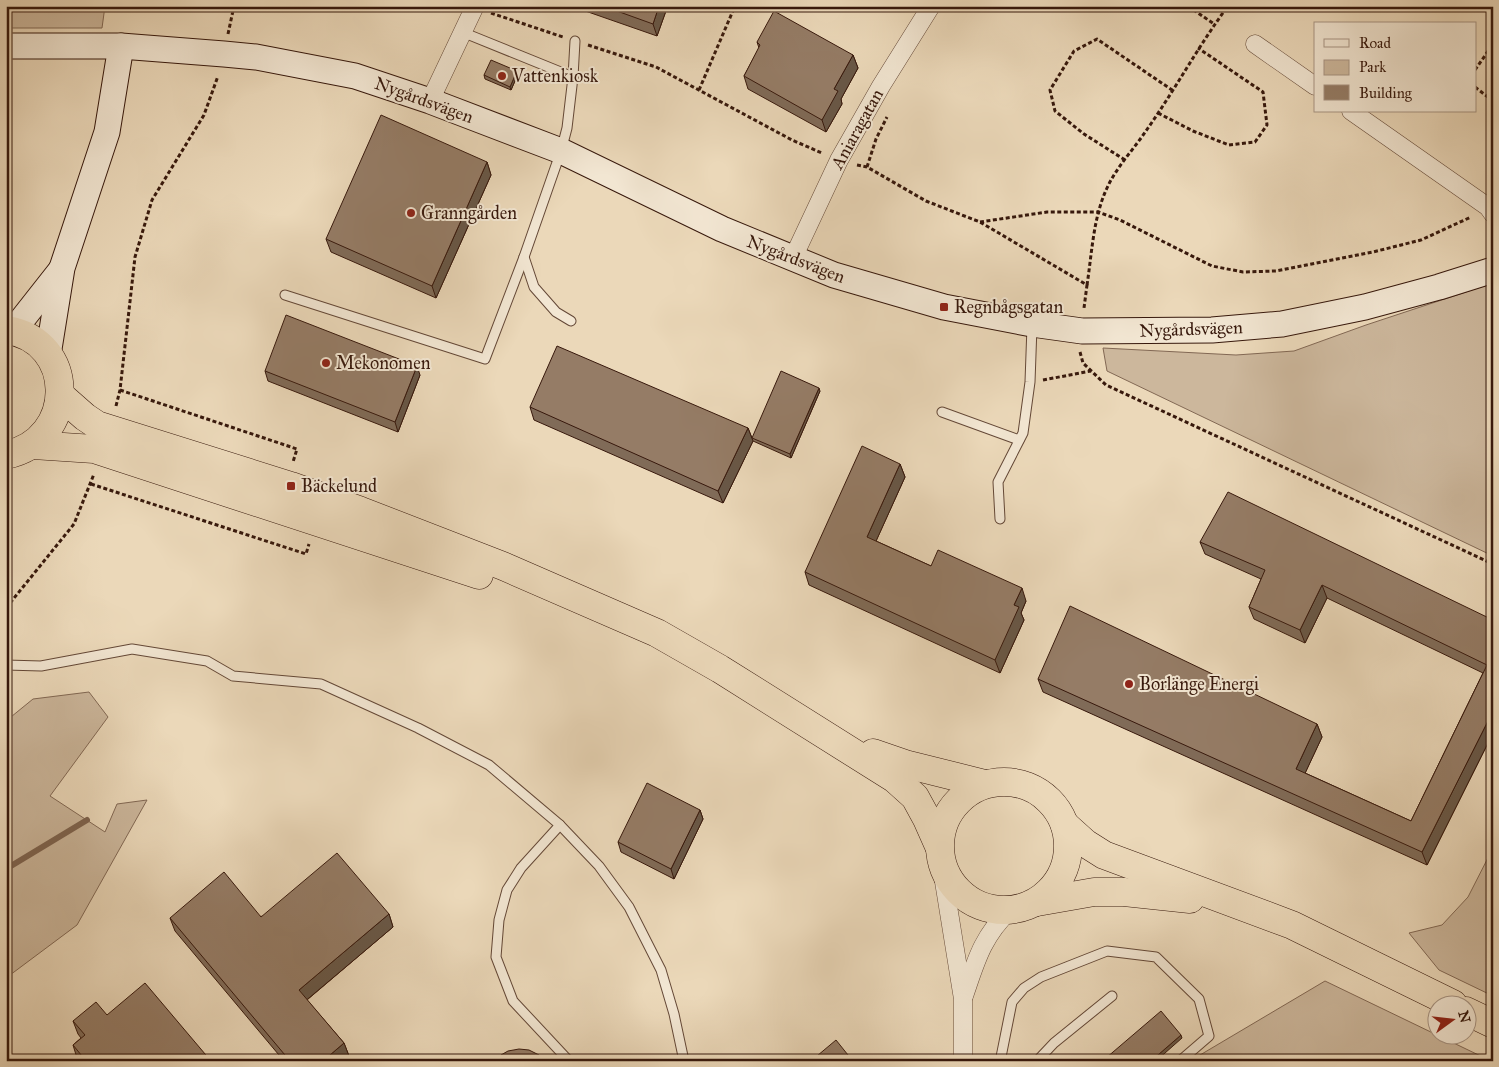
<svg xmlns="http://www.w3.org/2000/svg" width="1499" height="1067" font-family="'IM FELL Great Primer',serif">
	<rect width="100%" height="100%" fill="#ebd8b9"/>
	<filter id="stains"><feTurbulence type="fractalNoise" baseFrequency=".004" numOctaves="4"/><feColorMatrix values="0 0 0 0 .2 0 0 0 0 .09 0 0 0 0 .02 0 0 0 .5 -.17"/></filter>
	<radialGradient id="worn" r=".72"><stop offset=".6" stop-color="#630" stop-opacity="0"/><stop offset="1" stop-color="#630" stop-opacity=".3"/></radialGradient>
	<g fill="#ccb79c" stroke="#826854">
		<polygon points="6,6 105,6 102,28 6,28"/>
		<polygon points="1493,283 1493,556 1107,371 1103,348 1236,355 1294,351 1366,325"/>
		<polygon points="89,692 108,717 50,796 105,832 117,804 147,800 77,925 6,978 6,721 33,699"/>
		<polygon points="1493,848 1493,996 1439,970 1409,933 1442,925 1468,897"/>
		<polygon points="1325,981 1491,1061 1200,1061 1195,1058"/>
	</g>
	<g fill="none" stroke-linecap="round" stroke-linejoin="round">
		<polyline stroke="#7e6450" stroke-width="6" points="6,869 87,820"/>
		<g stroke="#644837" stroke-width="11">
			<g id="lane">
				<polyline points="462,32 573,77"/>
				<polyline points="524,257 534,287 556,312 571,321"/>
				<polyline points="285,295 485,359 524,257 561,151 567,128 573,77 575,41"/>
				<polyline points="942,412 1019,440"/>
				<polyline points="1000,519 998,482 1023,433 1030,382 1032,326"/>
				<polyline points="6,665 41,666 132,649 207,661 233,676 321,684 418,728 489,765 560,825 599,866 629,907 661,970 674,1014 684,1061"/>
				<polyline points="560,825 521,868 507,890 499,920 496,957 513,1001 569,1061"/>
				<polyline points="1003,1061 1001,1057 1012,1002 1024,988 1041,977 1107,951 1156,957 1199,999 1209,1036 1180,1061"/>
				<polyline points="1037,1061 1054,1043 1112,996"/>
			</g>
		</g>
		<g stroke="#644837" stroke-width="19">
			<g id="street">
				<polyline points="1255,44 1315,86"/>
				<polyline points="430,101 475,6"/>
				<polyline points="1351,111 1488,207 1493,214"/>
				<polyline points="793,258 839,160 881,86 931,6"/>
				<polyline points="941,863 963,999 963,1061"/>
				<path d="M964 996C976 961 982 937 1010 910"/>
			</g>
		</g>
		<g stroke="#37180c" stroke-width="27">
			<g id="secondary">
				<polyline points="6,46 121,46 224,54 256,57 355,76 430,101 561,151 722,229 834,275 944,307 1032,324 1082,331 1212,330 1282,324 1365,307 1439,287 1493,270"/>
				<polyline points="13,331 61,270"/>
				<polyline points="48,355 62,268 107,132 121,46"/>
			</g>
		</g>
		<g stroke="#37180c" stroke-width="29">
			<g id="highway">
				<path d="M6 330C77 340 78 440 6 455"/>
				<polyline points="60,395 85,417 97,425 291,486 361,511 503,566 657,633 720,669 895,779 915,797 927,819 939,846"/>
				<polyline points="33,445 94,449 479,575"/>
				<polyline points="873,753 905,764 985,784"/>
				<circle cx="1004" cy="846" r="64"/>
				<polyline points="1065,825 1085,843 1104,855 1292,925 1453,1004"/>
				<polyline points="1037,902 1094,892 1124,892 1190,899"/>
				<polyline points="1466,1011 1493,1024"/>
			</g>
		</g>
		<g stroke="#37180c" stroke-width="3" stroke-dasharray="4 2.5" stroke-linecap="butt">
			<polyline points="1188,6 1214,24"/>
			<polyline points="491,13 563,37"/>
			<polyline points="228,34 234,6"/>
			<polyline points="588,45 656,67 792,140 822,153"/>
			<polyline points="1475,70 1493,44"/>
			<polyline points="1475,87 1493,101"/>
			<polyline points="699,90 735,6"/>
			<polyline points="1158,113 1193,131 1229,145 1255,142 1267,125 1263,92 1198,48"/>
			<polyline points="1125,160 1084,134 1055,111 1050,90 1074,51 1097,39 1172,90"/>
			<polyline points="857,165 867,167 926,201 980,222 1087,285 1084,308"/>
			<polyline points="867,167 876,139 887,117"/>
			<polyline points="980,222 1047,212 1098,212 1120,220 1212,266 1243,272 1276,271 1373,252 1421,240 1471,217"/>
			<path d="M1087 285C1092 253 1093 218 1107 188 1117 166 1135 148 1148 128 1176 88 1199 45 1228 6"/>
			<polyline points="1080,352 1083,363 1106,385 1493,564"/>
			<polyline points="1043,380 1091,371"/>
			<polyline points="120,390 297,449 293,462"/>
			<polyline points="116,406 120,390 135,257 152,200 204,115 218,76"/>
			<polyline points="91,484 306,554 309,544"/>
			<polyline points="6,608 74,524 94,474"/>
		</g>
		<use href="#lane" stroke="#f2e6d2" stroke-width="9"/>
		<use href="#street" stroke="#f2e6d2" stroke-width="18"/>
		<use href="#secondary" stroke="#f2e6d2" stroke-width="25"/>
		<use href="#highway" stroke="#ebd8b9" stroke-width="28"/>
	</g>
	<g fill="#806b58" stroke="#37180c">
		<polygon points="571,6 667,6 667,8 657,36"/>
		<polygon points="757,42 853,55 858,68 841,99 842,104 826,132 748,89 744,76 759,48"/>
		<polygon points="517,71 518,74 511,90 485,79 484,75"/>
		<polygon points="487,162 491,175 436,298 331,252 326,239"/>
		<polygon points="265,371 420,375 398,432 268,381"/>
		<polygon points="820,391 791,458 753,441 723,503 534,420 530,407 748,428 752,438"/>
		<polygon points="900,464 905,477 876,541 931,566 1026,601 1021,613 1024,620 1000,673 809,585 805,572"/>
		<polygon points="1200,542 1493,620 1493,733 1427,865 1043,692 1038,679 1317,724 1322,737 1305,773 1411,821 1483,673 1327,598 1305,643 1254,619 1249,607 1261,579 1205,554"/>
		<polygon points="700,810 703,819 674,879 621,852 618,842"/>
		<polygon points="389,914 393,927 307,1000 344,1043 349,1056 343,1061 284,1061 175,931 170,918"/>
		<polygon points="107,1015 211,1061 80,1061 77,1058 73,1045 81,1038 78,1034 73,1021"/>
	</g>
	<g fill="#685747" stroke="#37180c">
		<polygon points="659,6 667,6 667,8 657,36 653,24"/>
		<polygon points="853,55 858,68 841,99 842,104 826,132 822,120 834,89"/>
		<polygon points="517,71 518,74 511,90 510,87"/>
		<polygon points="487,162 491,175 436,298 432,286"/>
		<polygon points="417,366 420,375 398,432 395,422"/>
		<polygon points="819,388 820,391 791,458 790,454"/>
		<polygon points="748,428 753,441 723,503 718,491"/>
		<polygon points="900,464 905,477 872,550 867,537"/>
		<polygon points="1322,585 1327,598 1305,643 1300,630"/>
		<polygon points="1022,588 1026,601 1021,613 1024,620 1000,673 995,660 1014,605"/>
		<polygon points="1493,711 1493,733 1427,865 1422,852"/>
		<polygon points="1317,724 1322,737 1301,782 1296,769"/>
		<polygon points="700,810 703,819 674,879 671,869"/>
		<polygon points="389,914 393,927 303,1003 299,990"/>
		<polygon points="1181,1035 1182,1038 1156,1061 1151,1061"/>
		<polygon points="344,1043 349,1056 343,1061 323,1061"/>
	</g>
	<g fill="#957c66" stroke="#37180c">
		<polygon points="603,6 659,6 653,24"/>
		<polygon points="774,11 853,55 834,89 838,91 822,120 744,76 760,45 757,42"/>
		<polygon points="491,60 517,71 510,87 484,75"/>
		<polygon points="381,115 487,162 432,286 326,239"/>
		<polygon points="286,315 417,366 395,422 265,371"/>
		<polygon points="557,346 748,428 718,491 530,407"/>
		<polygon points="781,371 819,388 790,454 752,438"/>
		<polygon points="862,446 900,464 867,537 931,566 938,550 1022,588 1014,605 1019,607 995,660 805,572"/>
		<polygon points="1228,492 1493,620 1493,711 1422,852 1038,679 1070,606 1317,724 1296,769 1411,821 1487,665 1322,585 1300,630 1249,607 1265,570 1200,542"/>
		<polygon points="647,783 700,810 671,869 618,842"/>
		<polygon points="337,853 389,914 299,990 344,1043 323,1061 290,1061 170,918 224,872 261,917"/>
		<polygon points="145,983 211,1061 86,1061 73,1045 85,1035 73,1021 96,1002 107,1015"/>
		<polygon points="1161,1011 1181,1035 1151,1061 1109,1061 1106,1058"/>
		<polygon points="836,1040 852,1060 851,1061 811,1061"/>
		<polygon points="519,1049 529,1050 539,1055 545,1061 496,1061 501,1055 508,1051"/>
		<polygon points="374,1057 377,1061 370,1061"/>
	</g>
	<g fill="#8f2418" stroke="#f2e6d2" stroke-width="2">
		<circle cx="502" cy="76" r="5"/>
		<circle cx="411" cy="213" r="5"/>
		<rect x="939" y="302" width="10" height="10" rx="2.5"/>
		<circle cx="326" cy="363" r="5"/>
		<rect x="286" y="481" width="10" height="10" rx="2.5"/>
		<circle cx="1129" cy="684" r="5"/>
	</g>
	<g text-anchor="middle" dominant-baseline="central" stroke-width="4" stroke-linejoin="round" paint-order="stroke">
		<g font-size="18" fill="#37180c" stroke="#f2e6d2" text-anchor="start">
			<text x="512" y="76">Vattenkiosk</text>
			<text x="421" y="213">Granngården</text>
			<text x="954" y="307">Regnbågsgatan</text>
			<text x="336" y="363">Mekonomen</text>
			<text x="301" y="486">Bäckelund</text>
			<text x="1139" y="684">Borlänge Energi</text>
		</g>
		<g font-size="18" fill="#37180c" stroke="#f2e6d2">
			<text transform="translate(424 100) rotate(20)">Nygårdsvägen</text>
			<text transform="translate(857 129) rotate(-61)">Aniaragatan</text>
			<text transform="translate(796 259) rotate(21)">Nygårdsvägen</text>
			<text transform="translate(1191 329) rotate(-2)">Nygårdsvägen</text>
		</g>
	</g>
	<rect width="1499" height="1067" fill="none" stroke="#ebd8b9" stroke-width="25"/>
	<rect x="8" y="8" width="1484" height="1052" fill="none" stroke="#37180c" stroke-width="2.5"/>
	<rect x="12" y="12" width="1474" height="1042" fill="none" stroke="#37180c"/>
	<rect x="1314" y="22" width="162" height="90" fill="#f2e6d2" stroke="#a79483"/>
	<rect x="1324" y="39" width="25" height="8" fill="#f2e6d2" stroke="#a79483"/>
	<text x="1359" y="48" font-size="15" fill="#37180c">Road</text>
	<rect x="1324" y="60" width="25" height="15" fill="#ccb79c" stroke="#a79483"/>
	<text x="1359" y="72" font-size="15" fill="#37180c">Park</text>
	<rect x="1324" y="85" width="25" height="15" fill="#957c66" stroke="#a79483"/>
	<text x="1359" y="98" font-size="15" fill="#37180c">Building</text>
	<g transform="translate(1452 1020) rotate(75)"><circle r="24" fill="#f2e6d2" stroke="#a79483"/>
	<path d="M0-4L9 19L0 12L-9 19Z" fill="#8f2418"/>
	<text y="-8" font-size="14" font-weight="bold" text-anchor="middle" fill="#37180c">N</text>
	</g>
	<rect width="100%" height="100%" filter="url(#stains)"/>
	<rect width="100%" height="100%" fill="url(#worn)"/>
</svg>
